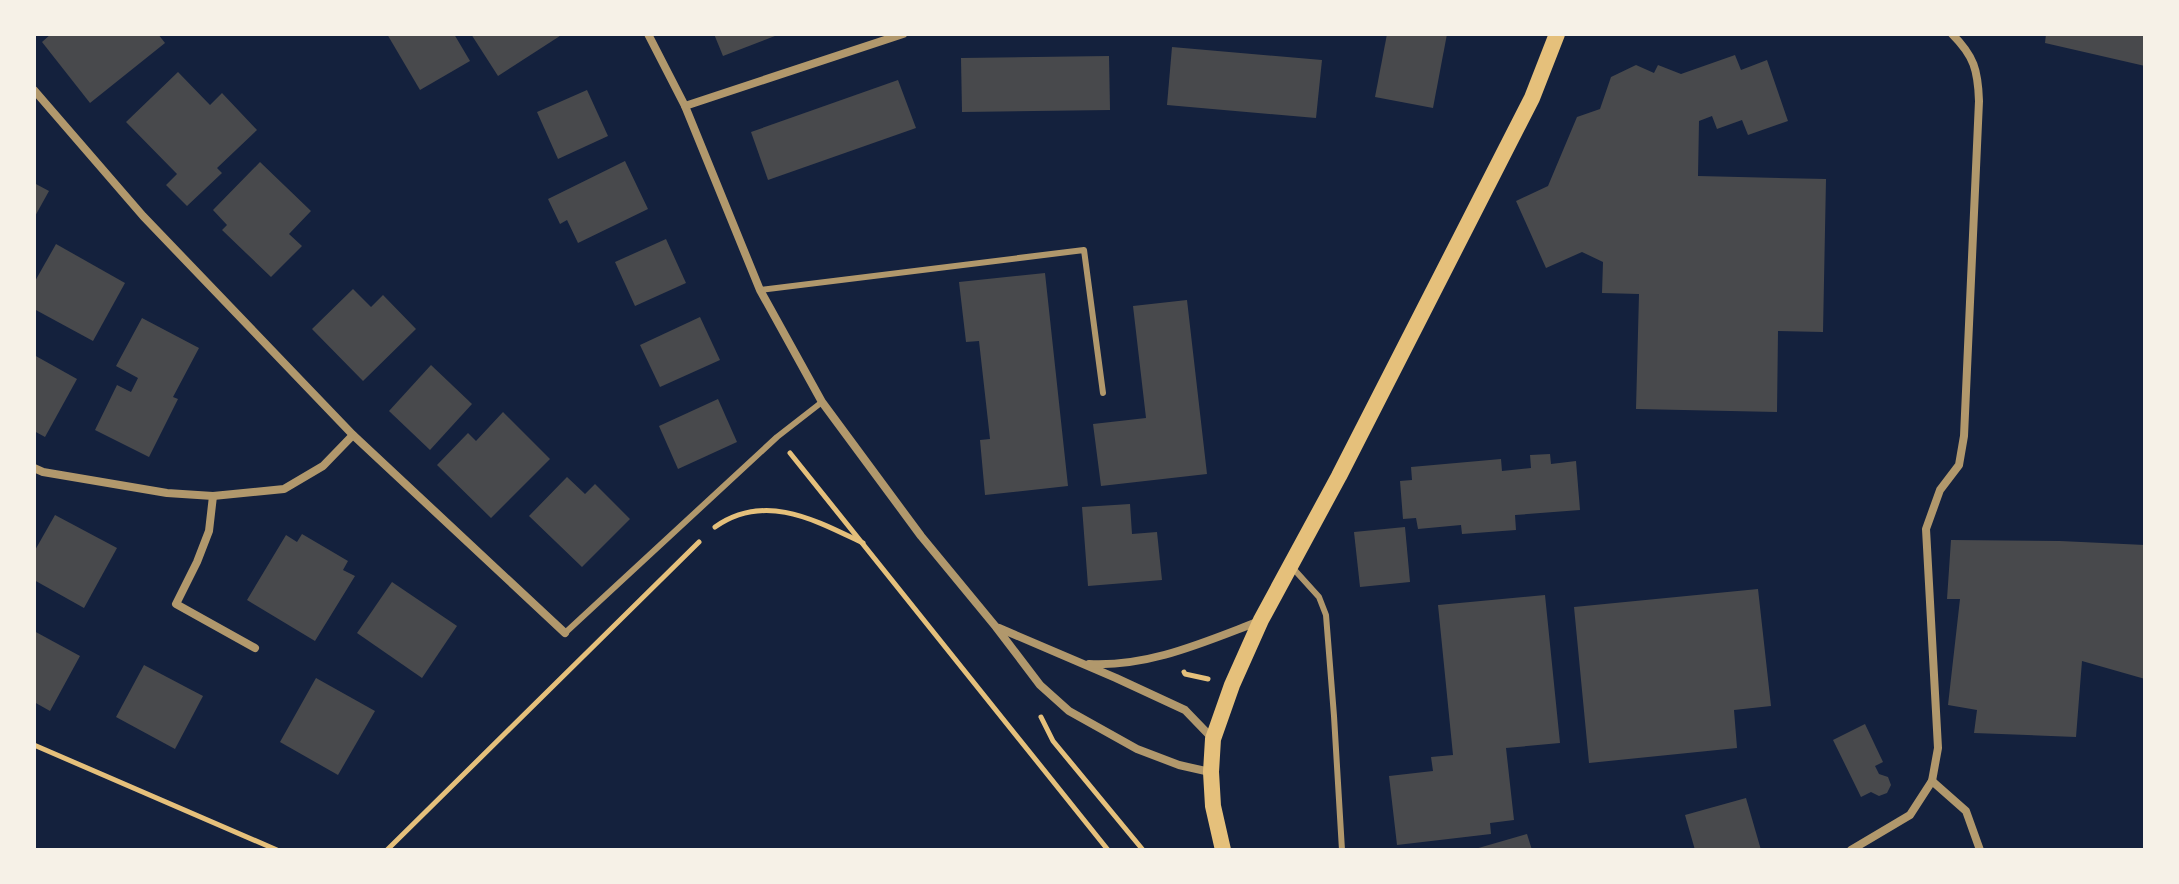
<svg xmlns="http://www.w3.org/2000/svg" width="2179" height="884" font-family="'Sofia Sans Condensed',sans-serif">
	<rect width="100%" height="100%" fill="#14213d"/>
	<g fill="#48494c">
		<polygon points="51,34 158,34 165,43 90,103 42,42"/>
		<polygon points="387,34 454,34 470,61 420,90"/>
		<polygon points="471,34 563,34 498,76"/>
		<polygon points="714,34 780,34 723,56"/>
		<polygon points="1387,34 1447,34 1433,108 1375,97"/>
		<polygon points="2046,34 2145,34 2145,66 2045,43"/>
		<polygon points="1172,47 1322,60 1316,118 1167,105"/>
		<polygon points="1735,55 1741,70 1767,60 1788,121 1748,135 1742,120 1717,129 1712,116 1699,121 1698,176 1826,179 1823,332 1778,331 1777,412 1636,409 1639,294 1602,293 1603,262 1582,252 1546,268 1516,201 1548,186 1577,117 1600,109 1611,77 1636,65 1654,73 1658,65 1681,74"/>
		<polygon points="1109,56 1110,110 962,112 961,58"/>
		<polygon points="178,72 210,105 222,93 257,130 217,168 222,173 187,206 166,185 177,174 126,122"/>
		<polygon points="898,80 916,128 768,180 751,132"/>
		<polygon points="587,90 608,136 558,159 537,112"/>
		<polygon points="625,161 648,209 578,243 567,220 560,224 548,199"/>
		<polygon points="260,162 311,211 289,234 302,246 271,277 222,230 227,225 213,210"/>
		<polygon points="34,183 49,191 34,218"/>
		<polygon points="666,239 686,283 635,306 615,262"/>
		<polygon points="56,244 125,283 93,341 34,309 34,283"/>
		<polygon points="1045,273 1068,486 985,495 980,440 990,439 979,341 966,342 959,282"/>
		<polygon points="353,289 371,307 383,295 416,329 363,381 312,329"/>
		<polygon points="1187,300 1207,474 1101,486 1093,424 1146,418 1133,306"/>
		<polygon points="700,317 720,360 660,387 640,345"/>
		<polygon points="142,318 199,348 173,397 178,399 149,457 95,430 117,385 131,392 138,378 116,366"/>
		<polygon points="34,355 77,379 45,437 34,431"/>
		<polygon points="431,365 472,404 430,450 389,411"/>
		<polygon points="718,399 737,442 678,469 659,426"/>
		<polygon points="503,412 550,459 491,518 437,465 468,433 476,441"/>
		<polygon points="1550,454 1551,464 1576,461 1580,510 1515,515 1516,530 1462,534 1461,525 1418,529 1416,518 1403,519 1400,481 1412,480 1411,467 1501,459 1502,471 1531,468 1530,455"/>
		<polygon points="567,477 585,494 595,484 630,519 582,567 529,516"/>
		<polygon points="1130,504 1132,534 1157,532 1162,580 1088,586 1082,507"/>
		<polygon points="55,515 117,548 84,608 34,580 34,552"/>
		<polygon points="1405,527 1410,582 1360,587 1354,532"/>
		<polygon points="302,534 348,561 343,570 355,576 315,641 247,600 286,535 297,542"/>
		<polygon points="1951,540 2060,541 2145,545 2145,679 2082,661 2076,737 1974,733 1977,710 1948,705 1960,599 1947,599"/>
		<polygon points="392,582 457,626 422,678 357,633"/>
		<polygon points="1758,589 1771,706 1734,710 1737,748 1589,763 1574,607"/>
		<polygon points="1545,595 1560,743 1506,748 1514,820 1490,823 1491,834 1397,845 1389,776 1433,771 1431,757 1453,755 1438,605"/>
		<polygon points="34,631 80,656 50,711 34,702"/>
		<polygon points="144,665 203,696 175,749 116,717"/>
		<polygon points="316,678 375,711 338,775 280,742"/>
		<polygon points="1865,724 1883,762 1875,766 1879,774 1888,777 1891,785 1887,793 1879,796 1871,792 1861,797 1833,740"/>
		<polygon points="1746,798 1761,850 1695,850 1685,815"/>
		<polygon points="1527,834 1532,850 1475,850 1475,849"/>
	</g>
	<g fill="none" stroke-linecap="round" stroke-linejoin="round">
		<g stroke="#e5c07b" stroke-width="5">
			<path d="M790 453C897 585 1002 718 1108 850"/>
			<path d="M715 527C765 492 815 520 863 543"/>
			<polyline points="1184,672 1185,674 1208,679"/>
			<polyline points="1041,717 1053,741 1143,850"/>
			<polyline points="34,745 277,850"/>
			<polyline points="387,850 699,542"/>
		</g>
		<g stroke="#b1986c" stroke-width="6">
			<polyline points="760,290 1084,250 1103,393"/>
			<polyline points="1291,566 1319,597 1326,615 1334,716 1342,850"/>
			<polyline points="565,633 777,437 822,402"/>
		</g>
		<g stroke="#b1986c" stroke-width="8">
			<polyline points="648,34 685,106 760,290 822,402 921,536 996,627 1040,685 1069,711 1137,749 1179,765 1210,772"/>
			<polyline points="34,90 143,216 353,435 565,633"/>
			<polyline points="685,106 903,34"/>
			<polyline points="34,468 43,472 167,493 213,496 284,489 323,466 353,435"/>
			<polyline points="213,496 209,531 197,562 176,604 255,648"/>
			<polyline points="999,628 1116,678 1185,710 1212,738"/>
			<path d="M1089 664C1150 667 1204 642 1260 621"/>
			<polyline points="1932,781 1966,811 1980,850"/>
			<path d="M1851 850 1910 815 1932 781 1938 748 1926 529 1940 490 1959 465 1964 436 1979 101C1978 70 1974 56 1952 34"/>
		</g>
		<polyline stroke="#e5c07b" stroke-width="16" points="1223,850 1213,806 1211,772 1213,739 1232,685 1261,620 1339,476 1532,98 1557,34"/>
	</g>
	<rect width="2179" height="884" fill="none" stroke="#f6f1e7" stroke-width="72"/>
</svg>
